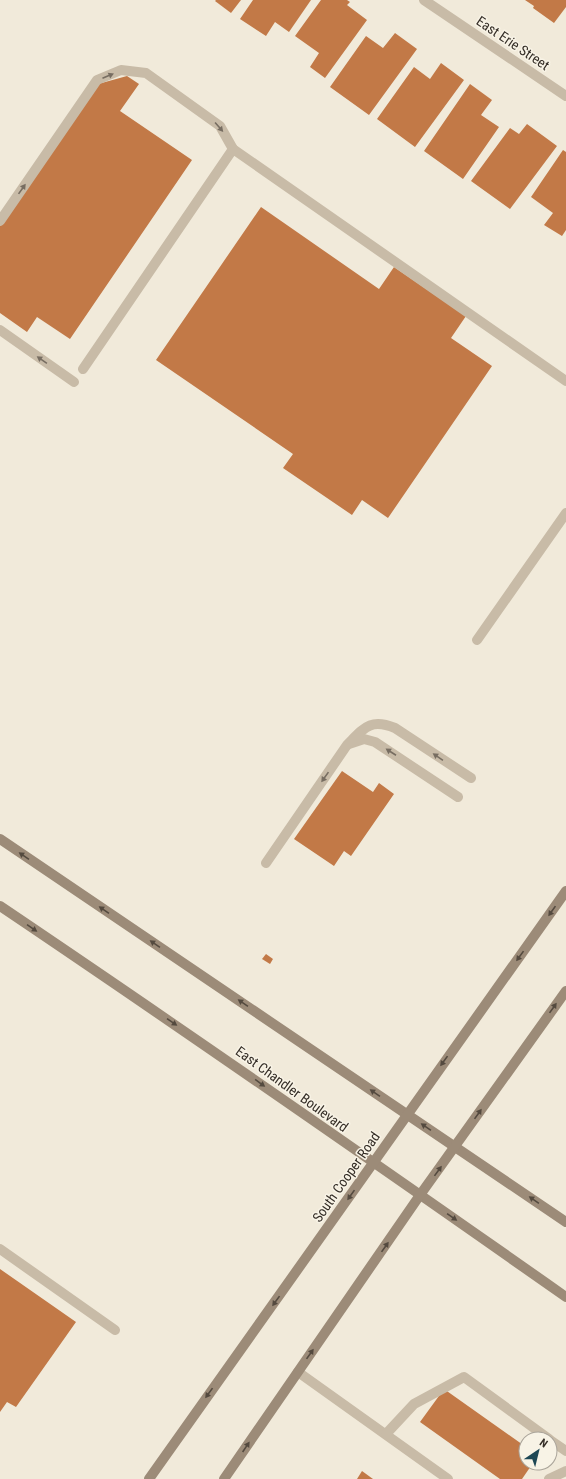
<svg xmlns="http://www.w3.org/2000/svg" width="566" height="1479" font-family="'Roboto Condensed',sans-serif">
	<rect width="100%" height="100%" fill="#f1eada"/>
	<g fill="#c27947">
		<polygon points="216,0 241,0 231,13 215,1"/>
		<polygon points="253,0 311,0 289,32 275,22 266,36 240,19"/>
		<polygon points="321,0 347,0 350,2 347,5 367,20 325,78 310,67 319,53 295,36"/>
		<polygon points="525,0 566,0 566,7 554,23 533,8 534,6"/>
		<polygon points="395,33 417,49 369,115 330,87 366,36 383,48"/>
		<polygon points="441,63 464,80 415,147 377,119 414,67 430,79"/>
		<polygon points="127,76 139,84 120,111 192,160 70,339 37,317 27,332 0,313 0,226 98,84"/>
		<polygon points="470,84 492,100 481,115 499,127 463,179 424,151"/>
		<polygon points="527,124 557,146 510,209 471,181 510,128 519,134"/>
		<polygon points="563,150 566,152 566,230 562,236 544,225 553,213 531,197"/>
		<polygon points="261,207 379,289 394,267 466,316 451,338 492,366 388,518 362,500 352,515 283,468 293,454 156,360"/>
		<polygon points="342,771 373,792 379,783 394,794 351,856 344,851 334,866 294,839"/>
		<polygon points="266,954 273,959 270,964 262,959"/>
		<polygon points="0,1269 76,1322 16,1407 7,1402 0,1412"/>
		<polygon points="444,1389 526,1447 526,1463 533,1463 522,1479 500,1479 420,1422"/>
		<polygon points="362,1471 373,1479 357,1479"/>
	</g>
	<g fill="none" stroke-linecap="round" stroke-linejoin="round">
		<g stroke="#c8bba7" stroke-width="10">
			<polyline points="0,221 97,80 121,70 146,73 220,126 233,149"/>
			<polyline points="0,330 74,382"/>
			<polyline points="83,369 233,149 566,381"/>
			<polyline points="477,640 566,513"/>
			<polyline points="349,744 364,739 375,742 458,797"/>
			<path d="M266 863 347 745C364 728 370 718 395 728L471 778"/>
			<polyline points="0,1249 115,1330"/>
			<polyline points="298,1372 448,1479"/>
			<polyline points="386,1434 414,1404 464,1377 549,1439"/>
			<polyline points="550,1440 566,1451"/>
			<polyline points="549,1479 566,1471"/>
		</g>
		<polyline stroke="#c8bba7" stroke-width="10" points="424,0 566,96"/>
		<g stroke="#9c8b78" stroke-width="10">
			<polyline points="0,839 566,1222"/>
			<path d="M0 906C190 1034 378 1165 566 1297"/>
			<polyline points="149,1479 566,891"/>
			<polyline points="224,1479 420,1195 566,991"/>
		</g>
	</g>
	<defs><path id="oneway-solid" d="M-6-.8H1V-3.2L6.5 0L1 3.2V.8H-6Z"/></defs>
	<g fill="#776d61">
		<use href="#oneway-solid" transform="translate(108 76) rotate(-23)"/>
		<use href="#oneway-solid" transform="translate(219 127) rotate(49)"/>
		<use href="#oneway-solid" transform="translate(22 189) rotate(-55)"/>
		<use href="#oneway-solid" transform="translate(42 360) rotate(-145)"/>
		<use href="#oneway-solid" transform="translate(391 752) rotate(-147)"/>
		<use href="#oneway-solid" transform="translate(438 757) rotate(-146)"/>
		<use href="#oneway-solid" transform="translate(325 777) rotate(125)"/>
	</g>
	<g fill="#544a3f">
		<use href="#oneway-solid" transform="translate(24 856) rotate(-146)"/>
		<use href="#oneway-solid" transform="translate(104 910) rotate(-146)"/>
		<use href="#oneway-solid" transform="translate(552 911) rotate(125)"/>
		<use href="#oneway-solid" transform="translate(32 928) rotate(34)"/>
		<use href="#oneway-solid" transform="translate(155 944) rotate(-146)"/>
		<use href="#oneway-solid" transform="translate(520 956) rotate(126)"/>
		<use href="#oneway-solid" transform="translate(243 1003) rotate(-146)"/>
		<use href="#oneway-solid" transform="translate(553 1008) rotate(-55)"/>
		<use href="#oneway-solid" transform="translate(172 1022) rotate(34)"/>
		<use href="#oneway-solid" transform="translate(444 1061) rotate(126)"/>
		<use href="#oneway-solid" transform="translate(260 1083) rotate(36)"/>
		<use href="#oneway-solid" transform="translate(375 1093) rotate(-146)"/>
		<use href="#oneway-solid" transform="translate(478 1114) rotate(-55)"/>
		<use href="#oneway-solid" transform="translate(426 1127) rotate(-146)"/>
		<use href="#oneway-solid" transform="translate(438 1171) rotate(-54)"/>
		<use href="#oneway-solid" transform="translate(351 1195) rotate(125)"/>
		<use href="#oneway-solid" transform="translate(534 1200) rotate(-145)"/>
		<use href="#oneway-solid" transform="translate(452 1217) rotate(35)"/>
		<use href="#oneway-solid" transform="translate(385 1247) rotate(-55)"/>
		<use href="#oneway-solid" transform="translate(276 1301) rotate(126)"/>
		<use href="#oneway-solid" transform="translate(310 1354) rotate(-55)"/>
		<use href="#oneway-solid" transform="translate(209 1393) rotate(126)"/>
		<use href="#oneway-solid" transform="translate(246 1447) rotate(-56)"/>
	</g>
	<g text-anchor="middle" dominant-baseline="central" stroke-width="3" stroke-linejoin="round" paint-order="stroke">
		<g font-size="14" fill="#352e27" stroke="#f8f3e6">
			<text transform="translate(513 43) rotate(34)">East Erie Street</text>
			<text transform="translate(292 1089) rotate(36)">East Chandler Boulevard</text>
			<text transform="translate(346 1177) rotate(-55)">South Cooper Road</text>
		</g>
	</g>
	<g transform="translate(538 1451) rotate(35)"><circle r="19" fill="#f8f3e6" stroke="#aaa49a"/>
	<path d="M0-3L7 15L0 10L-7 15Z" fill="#1e4855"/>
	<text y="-6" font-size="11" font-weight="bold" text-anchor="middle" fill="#352e27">N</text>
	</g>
</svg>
